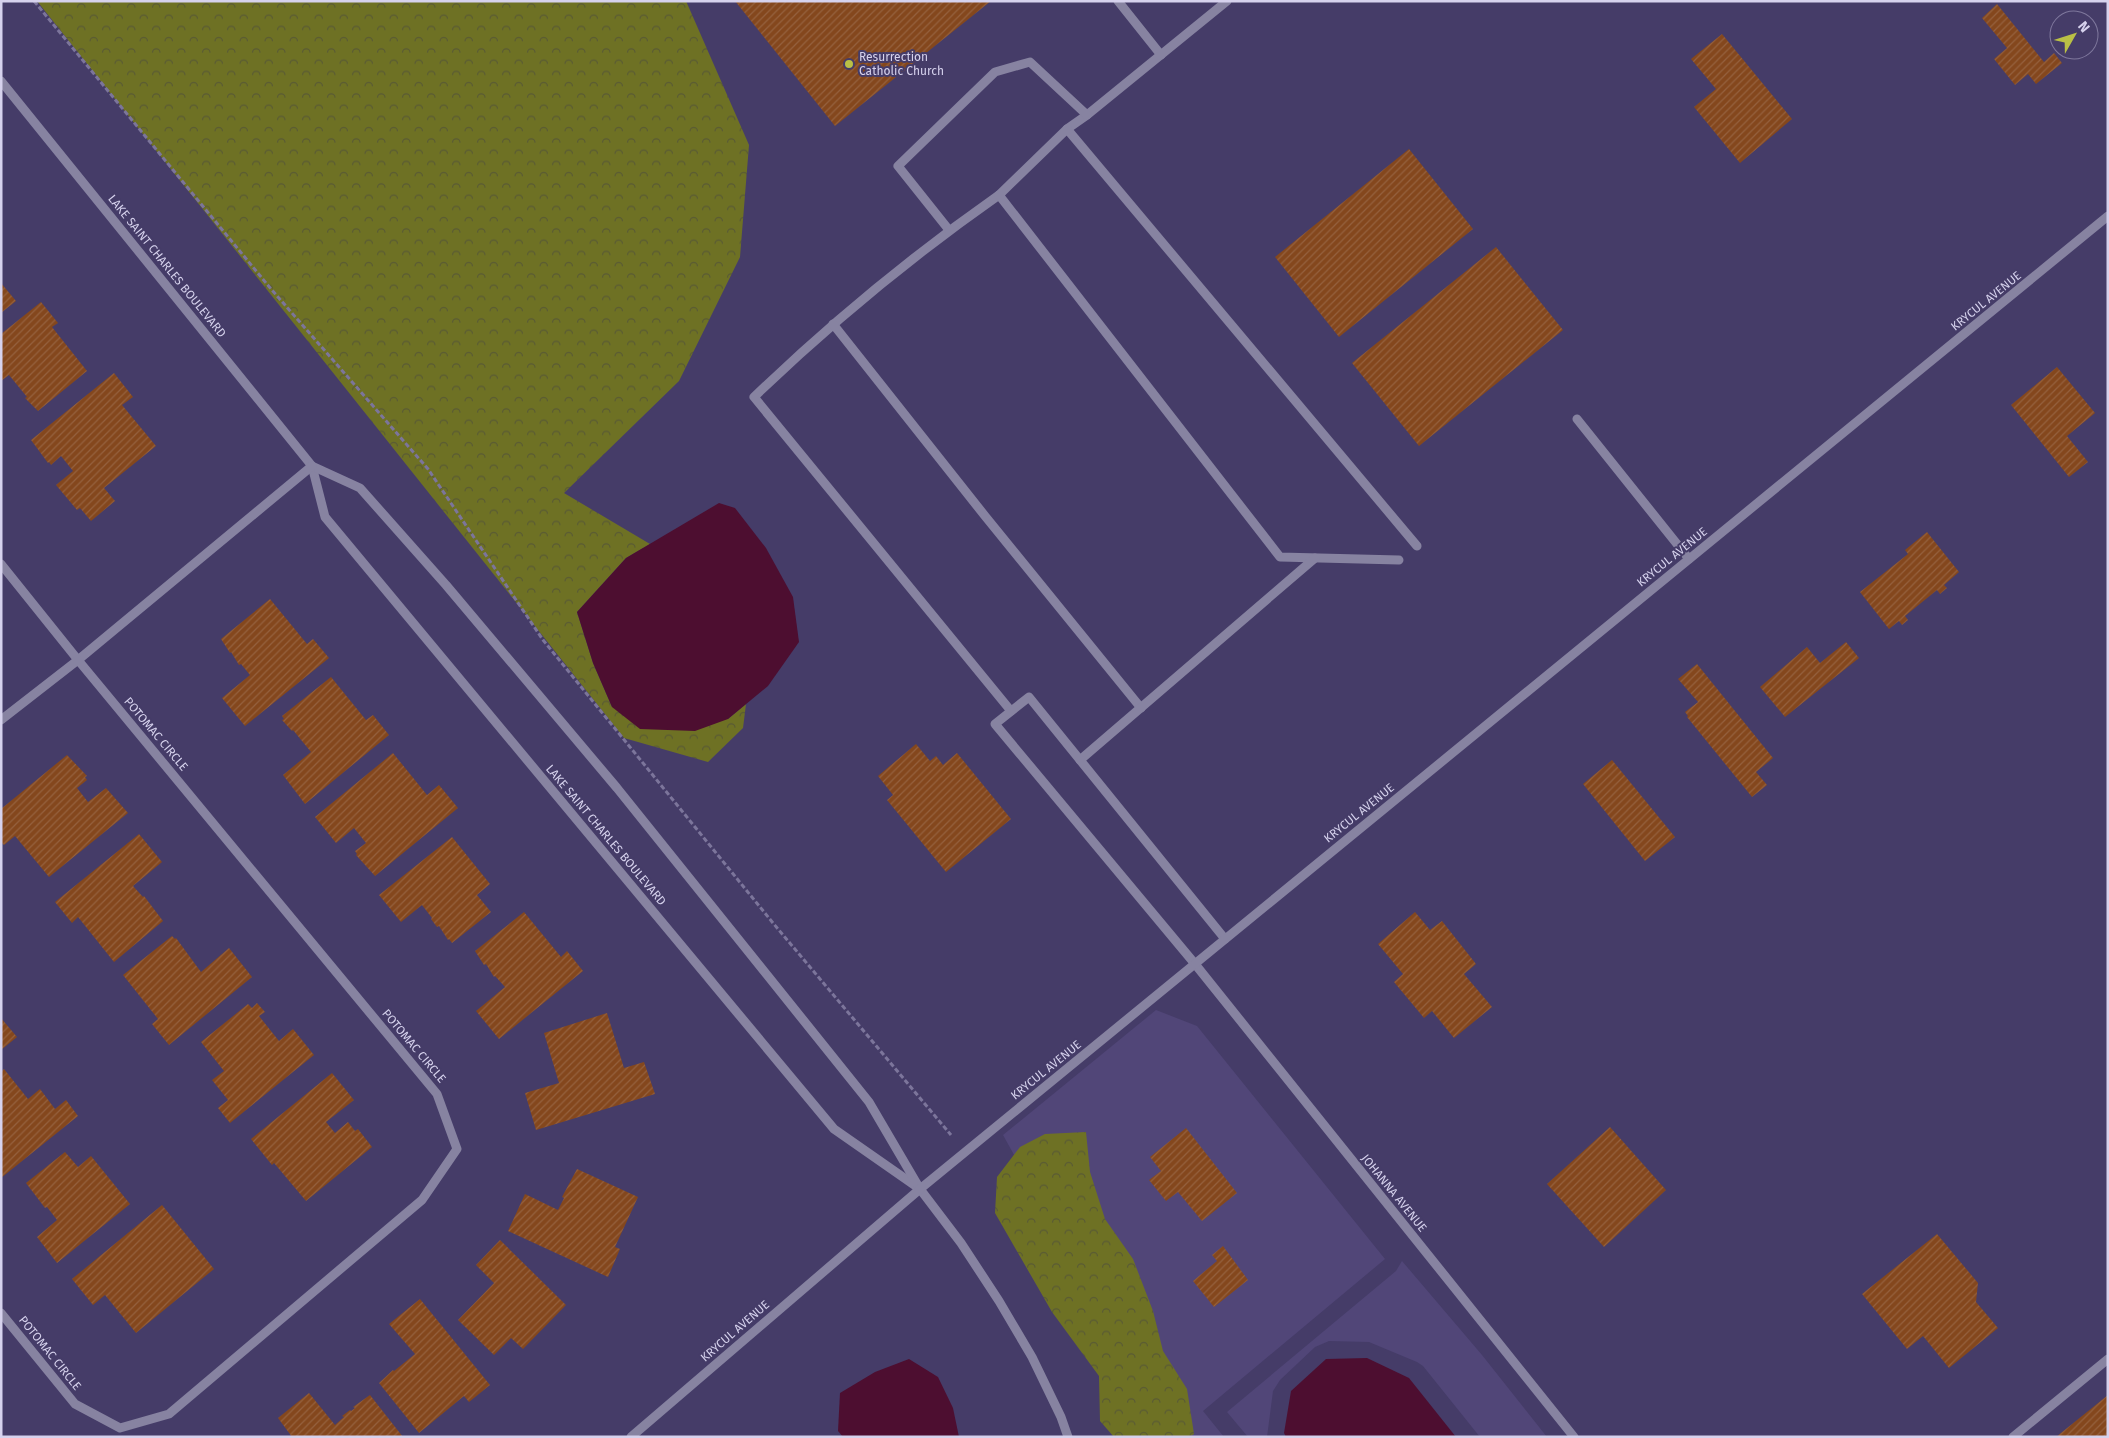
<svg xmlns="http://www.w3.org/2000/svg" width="2109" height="1438" font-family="'Fira Sans',sans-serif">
	<defs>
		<pattern id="forest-crowns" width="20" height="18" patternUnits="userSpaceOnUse" patternTransform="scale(1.25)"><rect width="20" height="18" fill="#6e7124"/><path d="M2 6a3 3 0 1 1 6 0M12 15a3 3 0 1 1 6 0" fill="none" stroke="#595a34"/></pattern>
		<pattern id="building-hatch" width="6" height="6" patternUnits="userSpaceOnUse" patternTransform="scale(1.25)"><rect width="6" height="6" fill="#84471d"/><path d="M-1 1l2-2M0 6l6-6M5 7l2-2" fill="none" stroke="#95613e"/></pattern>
	</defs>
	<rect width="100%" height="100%" fill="#453c68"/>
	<g fill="#514678">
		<polygon points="1156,1010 1197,1026 1385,1259 1203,1411 1224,1437 1171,1437 1003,1135"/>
		<polygon points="1402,1261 1482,1355 1547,1437 1480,1437 1423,1366 1417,1362 1369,1342 1329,1341 1315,1347 1280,1380 1273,1391 1267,1437 1248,1437 1227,1412 1396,1271"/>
	</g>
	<g fill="url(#forest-crowns)">
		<polygon points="37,1 686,1 749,145 740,257 679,381 564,493 650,544 626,558 577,612 593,663 612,707 728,719 746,704 743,728 708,762 624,738"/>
		<polygon points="1086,1132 1090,1172 1105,1219 1133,1259 1153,1311 1163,1351 1187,1389 1194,1434 1189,1437 1114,1437 1100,1421 1099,1376 1052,1312 995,1213 997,1177 1020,1147 1045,1134"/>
	</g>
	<g fill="#4d0e30">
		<polygon points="719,503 735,508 766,548 793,597 799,642 768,686 728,719 695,731 640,729 612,707 593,663 577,612 626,558"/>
		<polygon points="1367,1358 1409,1378 1456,1437 1286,1437 1284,1433 1291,1391 1326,1359"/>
		<polygon points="909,1359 938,1377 953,1408 959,1437 843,1437 838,1431 840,1393 875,1372"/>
	</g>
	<g fill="url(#building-hatch)">
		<polygon points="735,1 991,1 835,126"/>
		<polygon points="1997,4 2044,62 2054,53 2062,63 2036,84 2028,74 2015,85 1994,59 2007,48 1982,18"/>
		<polygon points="1722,34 1792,119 1740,163 1694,107 1716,89 1691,59"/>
		<polygon points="1409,149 1473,229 1339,337 1275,257"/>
		<polygon points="1496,247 1563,330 1419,446 1352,363"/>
		<polygon points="1,283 16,301 1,313"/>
		<polygon points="41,302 58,323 52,327 87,371 38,411 25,398 27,397 9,375 1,381 1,334"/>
		<polygon points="2057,367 2095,413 2067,436 2088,462 2069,477 2011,405"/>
		<polygon points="114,373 133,397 122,405 156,446 104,488 115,501 91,521 80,508 77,510 56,485 73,471 61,456 51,465 49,462 48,463 31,440"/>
		<polygon points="1927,532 1959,572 1944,585 1947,588 1940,594 1937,590 1905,616 1908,620 1902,625 1899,621 1889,629 1860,592 1908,554 1905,550"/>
		<polygon points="270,599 307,644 313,639 329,658 245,726 222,698 250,675 241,664 239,665 231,652 230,653 221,639"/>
		<polygon points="1846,642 1859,658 1785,717 1760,687 1807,647 1820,663"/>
		<polygon points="1697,664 1773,758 1756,772 1767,785 1752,797 1687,717 1688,716 1685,712 1698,702 1678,679"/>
		<polygon points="331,677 366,720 373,715 389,735 305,804 283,775 311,752 293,730 292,731 282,720 284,719 282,716"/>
		<polygon points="916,744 930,761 936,756 943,765 957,753 1011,819 946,872 887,800 893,795 878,776"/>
		<polygon points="393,753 427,795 439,785 458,808 375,876 356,855 357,854 355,851 366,843 354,828 336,843 315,817"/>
		<polygon points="67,755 87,776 85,777 87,780 77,788 88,802 106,788 128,813 49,877 15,836 4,845 1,842 1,809"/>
		<polygon points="1612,760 1675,837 1645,861 1583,784"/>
		<polygon points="139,834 162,862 133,886 143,897 144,896 163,921 114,962 78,917 72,923 55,902"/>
		<polygon points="452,837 490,884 477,895 491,912 452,943 449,939 448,940 439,926 437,927 431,919 432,918 422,905 401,922 379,895"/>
		<polygon points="524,912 561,957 567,951 583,971 499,1039 476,1011 505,987 495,976 494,977 486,964 484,965 475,951"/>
		<polygon points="1415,912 1430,930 1442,921 1476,964 1464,974 1492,1007 1454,1038 1432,1011 1424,1018 1394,982 1403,974 1378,944"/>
		<polygon points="172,936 175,939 176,938 201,972 229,948 252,977 169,1045 152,1024 158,1019 123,975"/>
		<polygon points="257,1003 265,1012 259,1016 279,1041 293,1029 314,1055 230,1123 218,1108 228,1100 212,1080 224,1071 201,1042 248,1004 252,1008"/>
		<polygon points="607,1013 624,1068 644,1062 655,1094 536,1130 525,1093 559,1083 544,1033"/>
		<polygon points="1,1018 17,1037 1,1050"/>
		<polygon points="4,1069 28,1099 40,1089 55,1109 66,1100 78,1116 1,1178 1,1072"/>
		<polygon points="332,1073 354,1100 326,1122 335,1133 348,1122 355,1131 358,1129 372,1147 306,1201 274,1163 272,1165 251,1139"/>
		<polygon points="1610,1127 1666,1190 1604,1247 1547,1184"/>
		<polygon points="1186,1128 1237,1193 1202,1221 1178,1192 1166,1201 1149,1180 1161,1171 1150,1157"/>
		<polygon points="65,1152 78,1167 91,1156 130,1204 57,1263 37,1237 57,1220 47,1207 45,1208 26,1183"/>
		<polygon points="577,1169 638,1197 615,1247 620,1249 608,1277 508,1231 525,1194 558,1210 564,1198 562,1197"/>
		<polygon points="162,1205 214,1269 136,1333 105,1295 93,1305 72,1279"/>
		<polygon points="1937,1234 1978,1283 1976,1302 1998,1328 1949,1368 1923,1336 1907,1349 1862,1294"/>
		<polygon points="500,1240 566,1305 523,1349 511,1338 494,1355 458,1320 494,1283 476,1265"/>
		<polygon points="1223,1246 1248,1280 1214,1307 1193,1281 1217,1261 1212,1255"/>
		<polygon points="420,1299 490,1385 469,1402 464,1396 419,1433 379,1383 393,1370 394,1371 415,1354 389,1324"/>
		<polygon points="309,1393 335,1425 344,1417 342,1416 350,1410 351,1411 355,1408 353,1407 370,1395 403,1437 292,1437 278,1418"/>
		<polygon points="2108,1395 2108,1437 2056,1437"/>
	</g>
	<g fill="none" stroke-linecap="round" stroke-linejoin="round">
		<polyline stroke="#7c759b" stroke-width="3" stroke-dasharray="5 2.5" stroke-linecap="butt" points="34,1 271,289 428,469 543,640 773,923 951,1135"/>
		<g stroke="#8783a1" stroke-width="9">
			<polyline points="1118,1 1161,55"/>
			<polyline points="1,81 312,466 325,517 834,1129 920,1189"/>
			<polyline points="1067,129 1087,115 1227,1"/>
			<path d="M999 195C912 256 831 323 754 397L1011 711"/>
			<polyline points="949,230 898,166 995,72 1030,62 1087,115"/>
			<polyline points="833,324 985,516 1141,708"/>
			<polyline points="1577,419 1689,559"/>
			<polyline points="312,466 360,488 446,585 617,788 869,1102 920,1189 961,1243 999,1301 1032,1357 1061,1417 1068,1437"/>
			<polyline points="1399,560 1280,557 999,195 1067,129 1417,546"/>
			<polyline points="1,564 78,660 312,466"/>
			<polyline points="1,720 78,660 437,1094 457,1149 422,1200 169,1414 120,1428 75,1404 1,1313"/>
			<polyline points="1080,760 1315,558"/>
			<polyline points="1225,939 1029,697 995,724 1195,964 1574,1437"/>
			<polyline points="631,1437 920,1189 2108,216"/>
			<polyline points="2013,1437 2108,1359"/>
		</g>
	</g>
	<circle fill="#bac045" stroke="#453c68" stroke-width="2" cx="849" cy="64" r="5"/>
	<g text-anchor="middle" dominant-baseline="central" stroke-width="4" stroke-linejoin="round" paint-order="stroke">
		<g font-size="12" fill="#d6d2ed" stroke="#453c68" text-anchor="start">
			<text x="859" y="57">Resurrection<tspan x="859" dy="14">Catholic Church</tspan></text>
		</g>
		<g font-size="12" fill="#d6d2ed" stroke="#453c68">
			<text transform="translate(167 266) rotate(51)">LAKE SAINT CHARLES BOULEVARD</text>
			<text transform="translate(1986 301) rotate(-39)">KRYCUL AVENUE</text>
			<text transform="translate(1672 557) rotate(-39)">KRYCUL AVENUE</text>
			<text transform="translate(156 734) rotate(50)">POTOMAC CIRCLE</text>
			<text transform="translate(1359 813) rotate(-39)">KRYCUL AVENUE</text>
			<text transform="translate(606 835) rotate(50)">LAKE SAINT CHARLES BOULEVARD</text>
			<text transform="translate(414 1046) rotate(50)">POTOMAC CIRCLE</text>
			<text transform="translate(1046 1070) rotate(-39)">KRYCUL AVENUE</text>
			<text transform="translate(1394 1193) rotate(51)">JOHANNA AVENUE</text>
			<text transform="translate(735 1331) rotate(-41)">KRYCUL AVENUE</text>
			<text transform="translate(50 1353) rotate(51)">POTOMAC CIRCLE</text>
		</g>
	</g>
	<rect width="2109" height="1438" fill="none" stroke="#d6d2ed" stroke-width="5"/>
	<g transform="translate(2074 35) rotate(51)"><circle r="24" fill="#453c68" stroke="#7f789d"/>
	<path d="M0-4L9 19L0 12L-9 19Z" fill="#bac045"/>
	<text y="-8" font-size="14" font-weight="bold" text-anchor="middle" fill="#d6d2ed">N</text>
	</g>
</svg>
